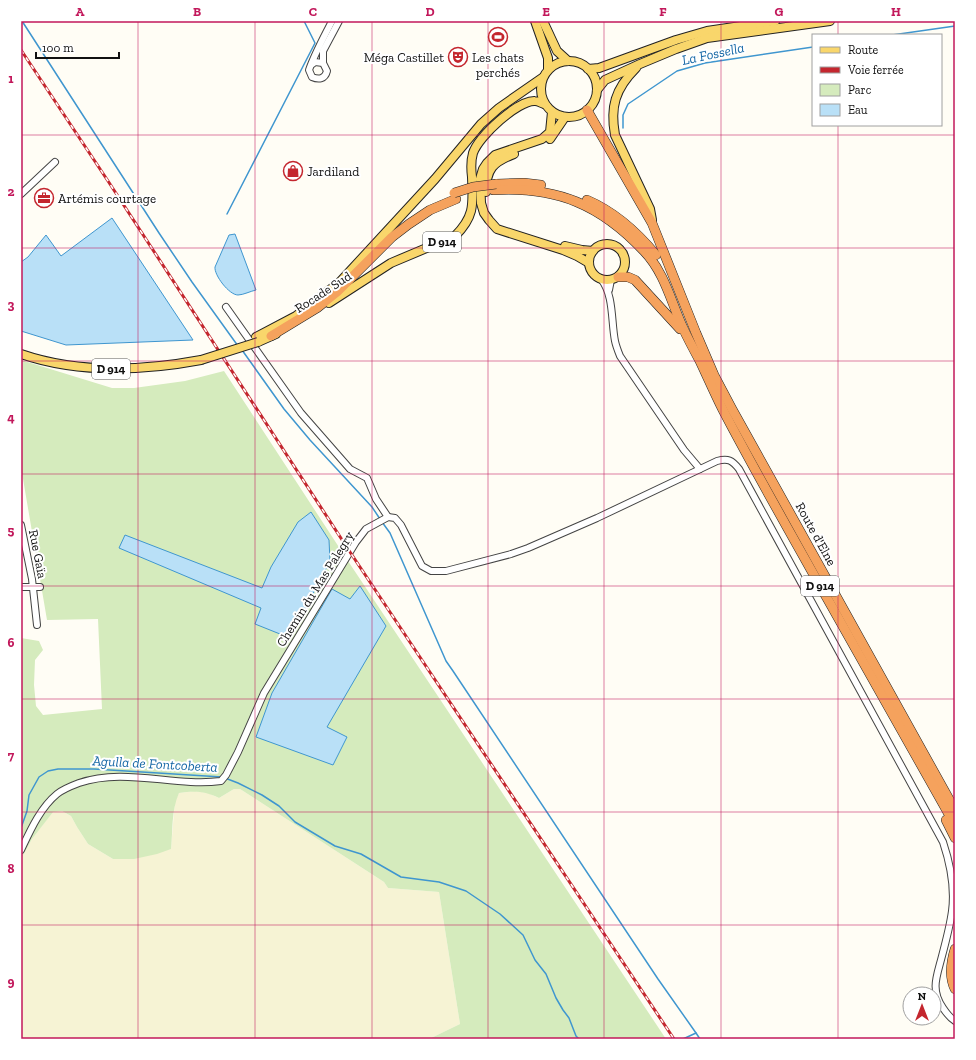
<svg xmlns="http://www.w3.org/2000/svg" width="976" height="1060" font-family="'Zilla Slab',serif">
	<rect width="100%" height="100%" fill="#fffdf5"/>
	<polygon fill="#f6f3d4" points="234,789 240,789 384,882 388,888 439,892 460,1024 429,1039 21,1039 21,859 32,839 53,811 62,811 71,816 77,827 88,844 113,859 171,849 174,812 175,801 179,793 195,791 208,793 219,798"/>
	<path fill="#d5ebbd" d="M21 360 112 388H134L185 381 224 371 348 561 666 1039H429L460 1024 439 892 388 888 384 882 240 789H234L219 798C204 791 195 791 179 793 171 811 173 831 171 849L157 854 134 859H113L88 844 77 827 71 816 62 811 53 812 32 839 21 859V638L39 641 43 650 35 660 34 685 36 706 43 715 102 709 98 619 47 620 21 467Z"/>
	<g fill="#b9e0f7" stroke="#3f96cf">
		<polygon points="112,218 193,340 66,345 21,331 21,262 28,257 46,235 61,256"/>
		<path d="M235 234 256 290C251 291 243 295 238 295 229 295 214 275 215 267L229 235Z"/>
		<polygon points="311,512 329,540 330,561 290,638 255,624 261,608 119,548 125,535 262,588 271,567 298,522"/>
		<polygon points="360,586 386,626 327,727 347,737 333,765 256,737 272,693 332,589 350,599"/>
	</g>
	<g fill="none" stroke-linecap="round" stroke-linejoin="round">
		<g stroke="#3f96cf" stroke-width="1.5">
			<polyline points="22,21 159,233 192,282 238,346"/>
			<polyline points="892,35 955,26"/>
			<polyline points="623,128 623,115 628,104 677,71 705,63 813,47"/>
			<polyline points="227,214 315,43 304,21"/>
			<polyline points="242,350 284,409 310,440 372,507 380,519"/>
			<polyline points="382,522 390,533 446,661 453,671 658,979 696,1033"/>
			<polyline points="225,778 238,783 262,795 279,806 295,822 335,846 361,854 401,877 439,882 466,891 500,914 523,935 535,960 546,974 556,998 563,1010 569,1018 576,1036 579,1039"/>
			<polyline points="21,828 27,811 29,795 39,777 48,771 58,769 94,769 222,777"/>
			<polyline points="683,1039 696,1033 700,1039"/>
		</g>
		<g stroke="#444" stroke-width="8">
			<g id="minor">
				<polyline points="323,63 323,51 339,21"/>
				<path d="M311 65 315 62 323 63 327 71C325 79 319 80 312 77L309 70C315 53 324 37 332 21"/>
				<polyline points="21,194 55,162"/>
				<path d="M601 279C614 295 611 321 615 341 616 346 618 351 620 356L684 450 700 469"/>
				<polyline points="609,290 611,280"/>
				<polyline points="226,307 301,413 350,469 367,478 376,499 388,517"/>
				<polyline points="21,525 32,579 37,625"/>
				<polyline points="21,587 40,587"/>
				<path d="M21 850C30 831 40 808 57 794 63 789 71 786 79 783 125 767 173 787 221 781L226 775 238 752 264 693 356 542 366 529 388 517 395 518 401 525 422 566 431 571H446L511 554 528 548 597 518 717 461C728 458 732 460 739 469L943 842C950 863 955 888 952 911 950 926 946 941 942 956 937 976 930 989 943 1008 947 1014 950 1018 955 1021"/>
			</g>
		</g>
		<g stroke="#222" stroke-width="10">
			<g id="major">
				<polyline points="535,21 548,58 548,69"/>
				<polyline points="543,21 557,51 568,61"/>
				<circle cx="569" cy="89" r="28"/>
				<path d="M636 68C615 89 610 107 615 135L650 209 652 220"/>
				<polyline points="588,69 599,68 676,40 707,31 775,21"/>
				<polyline points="597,90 605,80 640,64 676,49 707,38 830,21"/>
				<polyline points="552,112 550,132 542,139 495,155 487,163 483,169 480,179 481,203 484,213 489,220 497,229 563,250 577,256 589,263"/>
				<polyline points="550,139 565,117"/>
				<path d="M486 192C486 169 493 162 514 154"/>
				<circle cx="607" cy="262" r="18"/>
				<polyline points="565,246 582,250 593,251"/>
				<path d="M329 303 391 263 455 236C475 216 473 204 472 177 471 169 471 160 473 153 479 136 518 100 535 101 538 101 541 103 544 104"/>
				<polyline points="256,337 296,316 340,282 435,179 481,124 499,108 542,78"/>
				<polyline points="258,342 276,334"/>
				<path d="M21 354C79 374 142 371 201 360"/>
			</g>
		</g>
		<g stroke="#222" stroke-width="10">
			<g id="highway">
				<polyline points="587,110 652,223 696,333 714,375 732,409 955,810"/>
				<polyline points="496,184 524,183 541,185"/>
				<path d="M493 190C557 186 601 205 644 251 665 273 671 302 683 328 688 339 694 350 700 361 708 378 715 394 723 410 756 473 792 536 827 598 870 674 912 750 955 825"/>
				<path d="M587 200C615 212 637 232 656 255"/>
				<polyline points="618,277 628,277 635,280 680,329"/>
				<polyline points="271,336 317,308 337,292 392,237 409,224 430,210 456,199"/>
				<polyline points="946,820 955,838"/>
				<path d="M955 949C951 962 949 977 955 989"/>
			</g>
		</g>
		<use href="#minor" stroke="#fff" stroke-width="6"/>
		<use href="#major" stroke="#f9d66b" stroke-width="8"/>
		<use href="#highway" stroke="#f5a25d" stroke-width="9"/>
		<g stroke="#c4262e" stroke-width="3">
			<polyline id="rail" points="21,50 108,181 350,552 674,1039"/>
		</g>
		<use href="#rail" stroke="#fff" stroke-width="1.5" stroke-dasharray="4.5" stroke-linecap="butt"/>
		<g stroke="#222" stroke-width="10" stroke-linecap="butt">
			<polyline id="major-bridge" points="201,360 258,342"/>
		</g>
		<g stroke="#222" stroke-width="10" stroke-linecap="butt">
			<polyline id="highway-bridge" points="454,193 473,187 496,184"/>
		</g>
		<use href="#major-bridge" stroke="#f9d66b" stroke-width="8"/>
		<use href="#highway-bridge" stroke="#f5a25d" stroke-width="9"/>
	</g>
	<path fill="none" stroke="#c2185b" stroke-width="1" stroke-opacity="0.55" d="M138 21V1039M255 21V1039M372 21V1039M488 21V1039M604 21V1039M721 21V1039M838 21V35M838 125V1039M21 135H955M21 248H955M21 361H955M21 474H955M21 586H955M21 699H955M21 812H955M21 925H955"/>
	<defs>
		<g id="stadium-ring" transform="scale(1)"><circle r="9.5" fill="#fff" stroke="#c4262e" stroke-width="1.5"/><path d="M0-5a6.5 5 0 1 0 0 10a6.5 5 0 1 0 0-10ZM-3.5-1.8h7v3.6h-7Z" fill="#c4262e"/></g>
		<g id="theatre-ring" transform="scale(1)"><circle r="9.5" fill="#fff" stroke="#c4262e" stroke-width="1.5"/><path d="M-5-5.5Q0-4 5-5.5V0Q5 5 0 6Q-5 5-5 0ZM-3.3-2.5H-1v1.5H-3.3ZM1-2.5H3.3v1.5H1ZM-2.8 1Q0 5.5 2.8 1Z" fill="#c4262e"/></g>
		<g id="shop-ring" transform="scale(1)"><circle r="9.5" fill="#fff" stroke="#c4262e" stroke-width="1.5"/><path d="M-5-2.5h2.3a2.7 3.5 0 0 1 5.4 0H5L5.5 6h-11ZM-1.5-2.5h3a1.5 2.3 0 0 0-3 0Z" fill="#c4262e"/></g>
		<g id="office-ring" transform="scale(1)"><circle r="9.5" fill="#fff" stroke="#c4262e" stroke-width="1.5"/><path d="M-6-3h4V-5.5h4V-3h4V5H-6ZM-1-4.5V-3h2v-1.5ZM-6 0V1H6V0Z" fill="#c4262e"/></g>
	</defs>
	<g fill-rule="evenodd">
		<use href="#stadium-ring" x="498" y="37"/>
		<use href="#theatre-ring" x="458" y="57"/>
		<use href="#shop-ring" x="293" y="171"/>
		<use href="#office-ring" x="44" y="198"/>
	</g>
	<g text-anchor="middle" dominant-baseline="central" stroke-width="4" stroke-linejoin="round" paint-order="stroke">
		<g fill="#fff" stroke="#585858" stroke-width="1">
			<rect x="423" y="232" width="38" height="20" rx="3"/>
			<rect x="92" y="359" width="38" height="20" rx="3"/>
			<rect x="801" y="576" width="38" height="20" rx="3"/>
		</g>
		<g font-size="12" font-weight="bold" fill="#111">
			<text x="442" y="242">D 914</text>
			<text x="111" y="369">D 914</text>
			<text x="820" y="586">D 914</text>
		</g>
		<g font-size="13" fill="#111" stroke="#fff" text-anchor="start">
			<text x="444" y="57" text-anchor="end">Méga Castillet</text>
			<text x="498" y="57" text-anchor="middle">Les chats<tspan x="498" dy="15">perchés</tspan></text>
			<text x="307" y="171">Jardiland</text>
			<text x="58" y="198">Artémis courtage</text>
		</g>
		<g font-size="13" fill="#111" stroke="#fff">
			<text transform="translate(323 292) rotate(-33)">Rocade Sud</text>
			<text transform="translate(816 534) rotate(61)">Route d'Elne</text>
			<text transform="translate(38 554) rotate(79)">Rue Gaïa</text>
			<text transform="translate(315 589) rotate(-58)">Chemin du Mas Palegry</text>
		</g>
		<g font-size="14" font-style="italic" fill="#1768a6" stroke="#fff">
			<text transform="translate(713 54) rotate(-12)">La Fossella</text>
			<text transform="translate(155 764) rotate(3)">Agulla de Fontcoberta</text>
		</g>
	</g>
	<rect width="976" height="1060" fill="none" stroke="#ffffff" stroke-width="44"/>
	<rect x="812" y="34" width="130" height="92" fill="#ffffff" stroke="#a0a0a0"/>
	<rect x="820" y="47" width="20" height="6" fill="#f9d66b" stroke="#a0a0a0"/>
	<text x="848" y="54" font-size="12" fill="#111111">Route</text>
	<rect x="820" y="67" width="20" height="6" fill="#c4262e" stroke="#a0a0a0"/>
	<text x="848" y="74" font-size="12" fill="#111111">Voie ferrée</text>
	<rect x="820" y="84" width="20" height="12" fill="#d5ebbd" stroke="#a0a0a0"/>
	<text x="848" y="94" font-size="12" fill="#111111">Parc</text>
	<rect x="820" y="104" width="20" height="12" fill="#b9e0f7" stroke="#a0a0a0"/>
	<text x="848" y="114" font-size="12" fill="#111111">Eau</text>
	<g transform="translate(922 1006)"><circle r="19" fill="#ffffff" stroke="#a0a0a0"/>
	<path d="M0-3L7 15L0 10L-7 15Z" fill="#c4262e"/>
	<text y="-6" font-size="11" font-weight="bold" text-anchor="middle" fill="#111111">N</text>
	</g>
	<path d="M36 52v6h83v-6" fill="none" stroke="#111111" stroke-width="2"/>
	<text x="42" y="52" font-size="12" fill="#111111" stroke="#ffffff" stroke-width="3" paint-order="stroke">100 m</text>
	<rect x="22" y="22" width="932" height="1016" fill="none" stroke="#c2185b" stroke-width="1.5"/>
	<g font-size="13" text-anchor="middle" font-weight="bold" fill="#c2185b">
		<text x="80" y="16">A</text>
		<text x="197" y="16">B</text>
		<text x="313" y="16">C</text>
		<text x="430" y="16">D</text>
		<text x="546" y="16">E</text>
		<text x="663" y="16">F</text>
		<text x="779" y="16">G</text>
		<text x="896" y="16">H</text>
		<text x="11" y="83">1</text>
		<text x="11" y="196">2</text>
		<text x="11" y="309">3</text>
		<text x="11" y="422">4</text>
		<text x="11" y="535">5</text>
		<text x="11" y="647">6</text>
		<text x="11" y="760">7</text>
		<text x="11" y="873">8</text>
		<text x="11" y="986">9</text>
	</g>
</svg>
